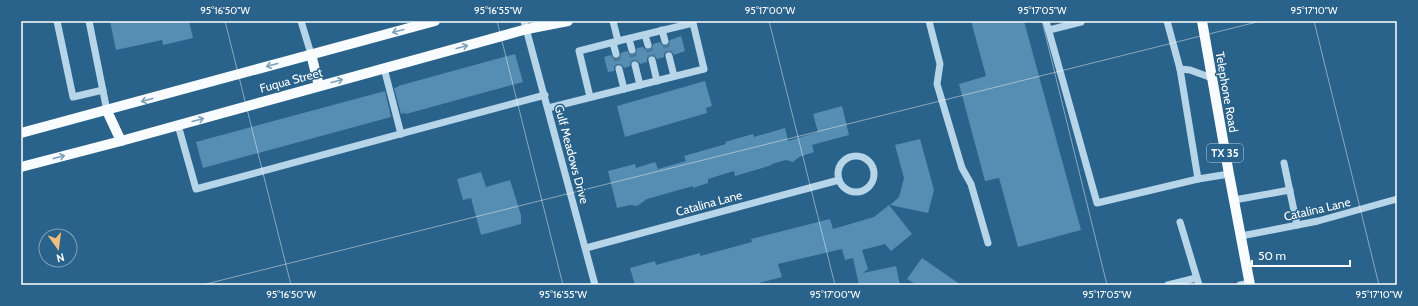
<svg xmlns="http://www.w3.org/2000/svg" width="1418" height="306" font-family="Cabin,sans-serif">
	<rect width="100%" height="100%" fill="#29628a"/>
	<g fill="#568db2">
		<polygon points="110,21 189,21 193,38 163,45 162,40 116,50"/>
		<polygon points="971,21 1024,21 1081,230 1018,247 999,178 985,181 959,84 986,76"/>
		<polygon points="681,36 685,51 674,55 671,51 667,51 664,54 664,57 657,59 654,55 650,55 647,58 647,62 640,64 637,60 633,60 630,63 630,66 624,68 621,64 617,64 614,67 614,71 608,72 604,57 611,55 613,58 617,59 620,57 621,53 627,51 629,54 633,55 636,53 637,48 643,47 645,49 649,50 652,48 653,44 660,42 662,45 666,46 669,44 670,40"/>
		<polygon points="515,54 523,82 406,114 405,113 401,114 394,88 398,87 398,86"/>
		<polygon points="705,81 712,106 706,108 707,113 625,137 617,106"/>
		<polygon points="385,91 391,117 203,168 196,142"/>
		<polygon points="842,106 849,135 812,145 814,152 799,157 793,162 786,160 772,164 772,165 735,176 734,171 708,179 708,183 693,188 693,186 647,199 637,206 630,205 617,208 608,171 635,164 636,168 655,162 658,169 686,161 684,156 726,144 725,142 753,134 754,137 785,128 788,141 818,132 813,114"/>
		<polygon points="920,139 934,190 928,213 890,205 899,197 904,178 895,145"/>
		<polygon points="481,172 486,187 510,180 521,215 521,224 481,235 471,198 463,200 457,179"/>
		<polygon points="889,205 912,234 891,251 885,244 862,250 868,269 863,273 896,266 900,285 859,285 853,258 845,260 842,249 778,264 782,277 759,283 760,285 635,285 630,268 655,261 656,265 700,253 700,256 752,242 751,239 830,219 833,229 874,217"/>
		<polygon points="922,258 961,285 917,285 907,279"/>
	</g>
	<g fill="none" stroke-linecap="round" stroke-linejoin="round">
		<g stroke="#497a9c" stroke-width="7" stroke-dasharray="7 3.5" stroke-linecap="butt">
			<polyline points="665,41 669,56"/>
			<polyline points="648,45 652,60"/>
			<polyline points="632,50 635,65"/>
			<polyline points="616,54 619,69"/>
		</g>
		<g stroke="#b7d5e9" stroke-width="7">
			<polyline points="57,21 73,97 103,90"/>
			<polyline points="89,21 107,111"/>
			<polyline points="301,21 311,54"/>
			<polyline points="524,21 595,285"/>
			<polyline points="929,21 940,64 937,84 962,168 971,184 988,243"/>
			<polyline points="1046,21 1097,203 1198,179"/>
			<polyline points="1167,21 1180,69 1198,179 1229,174"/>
			<polyline points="662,30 665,41"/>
			<polyline points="1049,30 1081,22"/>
			<polyline points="645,35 648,45"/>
			<polyline points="629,39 632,50"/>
			<polyline points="613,43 616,54"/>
			<polyline points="669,56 674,76"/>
			<polyline points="652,60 657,81"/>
			<polyline points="635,65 640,85"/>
			<polyline points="384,68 401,134"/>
			<polyline points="619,69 624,89"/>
			<polyline points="1180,69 1190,70 1212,78"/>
			<polyline points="590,97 579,51 618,41"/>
			<polyline points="548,108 704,69 693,23 618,41 613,21"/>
			<polyline points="178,125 196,189 545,95"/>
			<circle cx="856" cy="174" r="18"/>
			<polyline points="1284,163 1297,225"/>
			<polyline points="1234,200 1290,190"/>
			<polyline points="1180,222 1199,285"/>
			<polyline points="1241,236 1318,221 1397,199"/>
			<polyline points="586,248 839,180"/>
			<polyline points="1168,285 1196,278"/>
			<polyline points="1240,285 1250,283"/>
		</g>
		<g stroke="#f9fcfe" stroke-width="10">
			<polyline points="1202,21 1229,174 1250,285"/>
			<polyline points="311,54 319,86"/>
			<polyline points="107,111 121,141"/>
			<polyline points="21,133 435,21"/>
			<polyline points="21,167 121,141 527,29 568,21"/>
		</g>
	</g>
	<defs><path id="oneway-shaft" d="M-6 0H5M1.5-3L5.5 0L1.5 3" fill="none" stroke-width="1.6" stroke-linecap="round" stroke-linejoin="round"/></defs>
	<g stroke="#7ca0b8">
		<use href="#oneway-shaft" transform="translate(398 31) rotate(165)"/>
		<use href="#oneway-shaft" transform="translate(462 47) rotate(-15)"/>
		<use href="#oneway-shaft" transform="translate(272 65) rotate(165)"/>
		<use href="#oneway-shaft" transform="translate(337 81) rotate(-15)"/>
		<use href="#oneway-shaft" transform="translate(147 100) rotate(165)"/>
		<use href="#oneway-shaft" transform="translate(198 120) rotate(-15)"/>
		<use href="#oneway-shaft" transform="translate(59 157) rotate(-15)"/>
	</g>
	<path fill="none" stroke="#fff" stroke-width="1" stroke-opacity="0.45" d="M225 21 291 285M497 21 563 285M769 21 835 285M1042 21 1107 285M1314 21 1379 285M202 285 1261 21"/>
	<g text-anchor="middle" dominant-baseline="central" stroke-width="3" stroke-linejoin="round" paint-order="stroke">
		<rect fill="#29628a" stroke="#bfd0dc" stroke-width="1" x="1207" y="144" width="36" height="18" rx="3"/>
		<g font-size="11" font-weight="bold" fill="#fff">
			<text x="1225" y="153">TX 35</text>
		</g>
		<g font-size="12" fill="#fff" stroke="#29628a">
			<text transform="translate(291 80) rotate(-15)">Fuqua Street</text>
			<text transform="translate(1227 92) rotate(80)">Telephone Road</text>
			<text transform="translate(572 154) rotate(75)">Gulf Meadows Drive</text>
			<text transform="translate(709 203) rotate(-15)">Catalina Lane</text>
			<text transform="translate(1317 209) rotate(-13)">Catalina Lane</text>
		</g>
	</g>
	<rect width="1418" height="306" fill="none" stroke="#29628a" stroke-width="44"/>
	<g transform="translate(58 248) rotate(166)"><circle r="19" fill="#29628a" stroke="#7fa1b9"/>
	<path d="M0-3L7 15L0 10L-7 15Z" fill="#f0be7d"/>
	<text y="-6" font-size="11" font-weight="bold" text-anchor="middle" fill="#ffffff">N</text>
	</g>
	<path d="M1252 260v6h98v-6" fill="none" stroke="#ffffff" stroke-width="2"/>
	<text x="1258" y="260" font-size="12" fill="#ffffff" stroke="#29628a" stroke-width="3" paint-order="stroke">50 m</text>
	<rect x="22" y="22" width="1374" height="262" fill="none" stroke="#fff" stroke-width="1.5"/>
	<g font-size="10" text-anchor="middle" fill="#fff">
		<text x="225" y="14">95°16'50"W</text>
		<text x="498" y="14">95°16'55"W</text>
		<text x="770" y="14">95°17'00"W</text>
		<text x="1042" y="14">95°17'05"W</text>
		<text x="1314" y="14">95°17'10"W</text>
		<text x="291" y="298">95°16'50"W</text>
		<text x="563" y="298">95°16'55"W</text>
		<text x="835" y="298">95°17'00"W</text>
		<text x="1107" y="298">95°17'05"W</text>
		<text x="1379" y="298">95°17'10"W</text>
	</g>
</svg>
